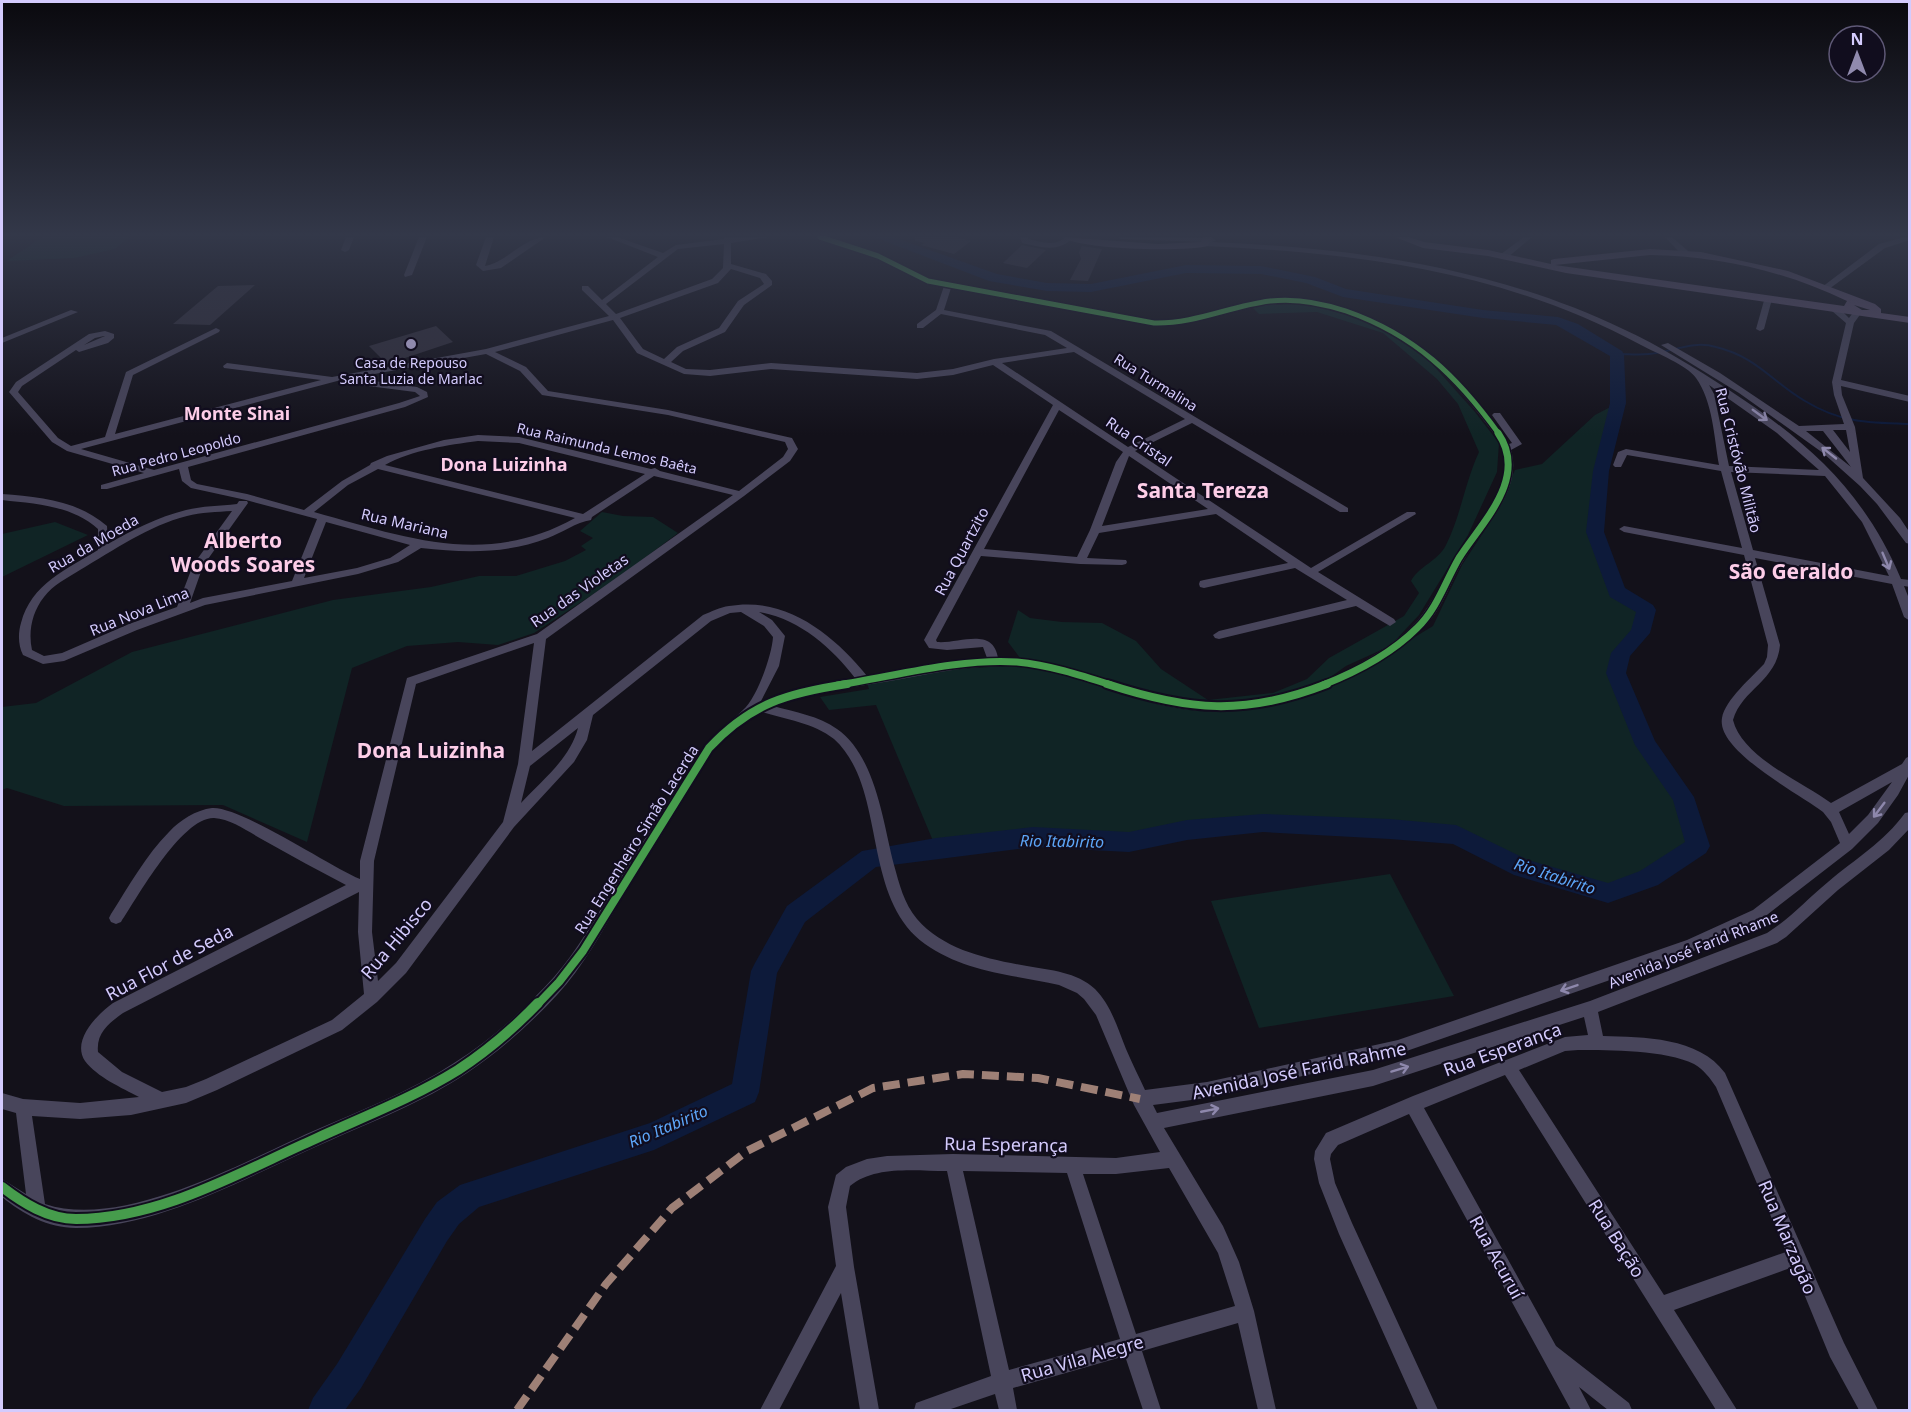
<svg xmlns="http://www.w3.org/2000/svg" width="1911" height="1412" font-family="'Noto Sans',sans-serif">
	<rect width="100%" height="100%" fill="#13111a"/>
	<g fill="#102425">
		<polygon points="42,237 129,237 115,249 74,258 7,261"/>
		<path d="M1304 303 1376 323 1415 345 1475 412 1499 443 1497 472 1468 535 1419 615 1390 646 1346 666 1308 693 1362 669 1433 626 1462 565 1494 516 1515 470 1542 464 1595 415 1618 403 1601 471 1595 532 1617 592 1646 610 1640 633 1621 653 1616 673 1646 745 1683 797 1698 846 1649 878 1608 893 1522 868 1456 835 1390 829 1263 823 1187 830 1129 842 1033 837 936 848 876 705 829 710 820 697 869 689 867 683 952 669 1027 665 1104 686 1020 658 1008 642 1018 610 1030 618 1062 622 1102 623 1136 641 1161 669 1208 700 1273 693 1307 679 1329 658 1404 616 1419 593 1411 581C1419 566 1438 561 1446 545 1461 515 1465 482 1479 452L1458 404 1437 379 1383 333 1317 312 1259 314 1251 306Z"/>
		<polygon points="602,512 623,516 653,517 678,533 618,578 534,633 498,645 458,642 407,646 352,668 307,842 223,805 64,806 7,788 2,790 2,707 36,703 132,652 333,600 431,587 479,576 516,576 565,561 586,550 581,546 593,538 580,531"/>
		<polygon points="55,522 88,535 2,577 2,534"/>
		<polygon points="1390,874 1454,996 1259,1028 1211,901"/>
	</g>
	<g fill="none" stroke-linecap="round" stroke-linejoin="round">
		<path stroke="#0d1a3a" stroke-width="2" d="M1617 354C1628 354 1639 355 1649 354 1673 352 1692 340 1716 347 1757 357 1771 381 1805 401 1841 423 1869 423 1910 424"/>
		<polygon fill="#0d1a3a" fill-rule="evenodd" points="874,237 893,237 997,274 1047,283 1091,284 1186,265 1261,266 1315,277 1346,289 1483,310 1558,317 1578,324 1622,351 1624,354 1626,403 1609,471 1604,532 1625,588 1653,605 1656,610 1650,633 1630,656 1626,673 1655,741 1694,797 1710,846 1706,853 1658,885 1608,903 1514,875 1453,844 1390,839 1263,832 1187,840 1129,852 1033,847 876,867 805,922 777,973 759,1092 755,1102 654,1150 479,1207 459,1224 447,1241 361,1388 345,1410 308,1410 313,1398 337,1364 425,1219 437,1202 460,1185 650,1123 732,1084 751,971 755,963 787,906 862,851 936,838 1033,827 1129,832 1187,820 1263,814 1390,819 1456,825 1528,860 1608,883 1640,871 1685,842 1673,800 1635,745 1606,673 1611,653 1631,630 1636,612 1610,597 1586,532 1593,471 1610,403 1610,356 1556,325 1483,318 1343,297 1306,283 1261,274 1186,273 1091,292 1047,291 989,281"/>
	</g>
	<g fill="#312e3c">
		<polygon points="915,237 957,237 971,241 954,254 921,245 925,243 915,241"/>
		<polygon points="1022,245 1046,250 1027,268 1003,263"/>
		<polygon points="1082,246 1102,249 1088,281 1070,280 1081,259 1079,252"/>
		<polygon points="255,285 210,325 173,324 218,286"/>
		<polygon points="436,326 453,342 387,364 369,346"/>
	</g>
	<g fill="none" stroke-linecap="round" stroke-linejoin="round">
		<g fill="#48455b" fill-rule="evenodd">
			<polygon points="346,237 354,237 349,250 345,252 341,250"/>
			<polygon points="419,237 427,237 412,275 405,277 404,275"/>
			<path d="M486 237H494L485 266C507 262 524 237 546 237L501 268 483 271 476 265Z"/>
			<path d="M607 237H617L663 253 676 245 724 239V237H768L731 243V264L766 274 772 281V285L744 305 725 332 683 351 671 362 686 369 710 370 771 363 917 373 953 369 994 359 1067 348 1045 335 941 314 923 328H917V324L936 310 944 286 925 283 875 258 817 237H828L881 254 930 279 1154 321C1195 322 1231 303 1271 299 1294 296 1316 300 1338 306 1401 324 1442 357 1482 407 1492 419 1502 431 1509 444L1512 443 1492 415 1494 413H1500L1522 444 1511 450C1523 490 1484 527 1465 558 1451 580 1444 606 1426 625 1412 641 1394 652 1376 663 1314 700 1243 721 1172 707 1124 698 1080 674 1032 668 982 661 933 674 884 682 847 688 809 693 773 706 795 712 819 716 837 729 876 756 883 823 894 865 899 883 904 904 917 919 944 950 987 959 1027 966 1050 970 1077 972 1095 989 1111 1005 1118 1029 1126 1049 1132 1063 1139 1077 1145 1090L1207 1082 1398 1040 1687 940 1753 910 1840 843 1831 822 1823 812C1800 794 1716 751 1722 718 1725 700 1752 677 1764 664L1767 657 1768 645 1744 555 1624 532 1619 529 1624 526 1742 548 1721 471 1627 455 1621 467H1615L1613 465 1618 452 1626 449 1719 465C1714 437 1713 402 1696 378 1687 365 1656 353 1641 345 1504 271 1359 253 1205 246L1201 244 1204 242 1121 239 1118 237 1212 238 1216 240 1212 242C1355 248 1493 267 1623 329 1660 346 1695 368 1729 390 1807 441 1864 491 1901 579L1910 580V587L1904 586 1910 601V621L1904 617 1892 584 1755 558 1780 645C1777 681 1742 689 1733 720 1742 757 1802 782 1831 803L1902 764 1906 758 1910 756V773L1898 795 1878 823 1852 849 1763 918 1696 950 1398 1054 1207 1098 1153 1105 1157 1113 1373 1070 1590 1001 1767 933C1790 919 1807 899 1828 882 1855 859 1884 842 1905 813L1910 812V828L1889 850 1838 890 1786 937 1777 943 1598 1012 1603 1036C1643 1037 1699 1037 1725 1073L1844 1343 1878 1410H1859L1830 1357 1793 1267 1674 1310 1737 1410H1716L1505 1075 1424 1108 1556 1346 1629 1403 1632 1410H1608L1579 1387 1591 1410H1571L1409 1114 1338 1145 1331 1154 1330 1159 1335 1183 1352 1223 1438 1410H1418L1339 1234 1319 1183 1314 1159 1315 1151 1326 1133 1413 1096 1565 1037 1588 1035 1584 1017 1373 1086 1164 1128 1223 1226 1239 1262 1254 1311 1276 1410H1258L1238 1323 1142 1351 1161 1410H1143L1125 1356 1013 1388 1017 1410H999L995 1394 948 1410H914L916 1403 991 1376 947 1171C916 1171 875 1165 850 1186L846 1207 854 1267 879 1410H860L841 1293 779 1410H760L836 1266 828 1207 836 1175 846 1167 867 1159 887 1156 953 1154 1116 1158 1160 1152 1134 1105 1096 1015 1084 999 1077 993 1059 985C1014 975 964 972 925 944 860 897 888 788 834 739 814 723 785 719 762 712L738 727 713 751C683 801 652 850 621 900 601 933 583 967 557 995 530 1024 500 1051 467 1073 422 1103 371 1122 322 1144 246 1177 161 1227 76 1228 48 1228 23 1214 2 1197V1179L26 1194 16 1113 2 1109V1093L23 1099 80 1103 139 1097C122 1088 97 1077 85 1061 71 1040 98 1014 113 1003L346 885C319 871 292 856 265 841 250 833 232 819 214 818 182 817 137 898 121 922L116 924 111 922 109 918 111 914C129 886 146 855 169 832 180 820 196 810 212 808 240 806 329 866 360 879V861L407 678 537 634 733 495 654 476 592 517 591 520C576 522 562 533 548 538 506 554 465 553 421 548L398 562 358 574 205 605 137 630 64 661 43 664 23 655C18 645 18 633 21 623 31 584 67 569 98 550V529C71 505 36 504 2 500V494C39 497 77 500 107 526L108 544C132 530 158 517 186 510 202 506 220 506 237 504L239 501H247L248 503 203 566 190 603 203 598 292 581 317 519 246 500 191 488 182 481 179 469 107 489H101V485L144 473 67 451 52 442 9 392 16 382 89 334 105 331 114 334V338L108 343 79 352 76 350 22 386 18 392 58 438 71 446 105 437 126 372 216 328 220 330 219 332 133 375 115 434 321 380 224 368 223 366 227 363 332 377 486 349 609 316 582 290V286H588L602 300 658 257ZM724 244 723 268 712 279 616 314 606 304 678 249ZM731 269 760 278 764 284 738 301 719 328 677 347 664 359 643 349 620 318 718 283ZM951 288 1154 325C1215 327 1262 291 1325 308 1392 325 1436 359 1478 413 1488 426 1502 441 1504 458 1507 490 1482 519 1465 542 1449 565 1439 593 1422 615 1395 651 1320 687 1277 696 1242 703 1207 705 1172 698 1112 687 1061 659 998 658 993 626 959 644 937 642L936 640 981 556 1080 564 1122 565 1126 564 1127 562 1126 560 1087 558 1099 533 1216 514 1288 563 1204 580 1200 581 1199 584 1200 587 1204 588 1295 568 1347 600 1219 631 1213 635 1215 638 1219 639 1356 606 1390 626 1396 622 1394 619 1318 572 1416 514 1415 512H1407L1311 568 1135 451 1192 423 1340 512H1348V508L1051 331 944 310ZM613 320 637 353 684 374 710 376 771 369 917 379 953 375 993 365 1053 405 924 640 929 648 947 650 983 647 987 658 959 661 867 676C834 635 786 596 729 606 720 607 711 612 703 615L532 751 546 639 744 496 790 461 798 449 792 438 668 410 548 391 526 367 495 352ZM104 336H105L84 345 95 338ZM1074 352 1185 419 1128 447 1002 363ZM486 354 520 371 542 395 668 415 785 442 788 449 783 457 739 491 660 471 655 468 651 469 519 437 478 435 444 440 387 456 371 463 370 465 342 481 304 510 247 494 197 484 191 480 188 467 405 407 428 397 427 392 417 387 352 378ZM341 380 345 383 415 392 420 396 399 403 154 470 81 449ZM1709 385 1777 433 1819 470 1729 466 1714 394ZM1059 410 1123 452 1116 462 1090 530 1077 557 984 549ZM478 441 519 443 645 474 583 514 385 465C412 450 448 445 478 441ZM1129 456 1208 509 1102 526ZM378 469 575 518C485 568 405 537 314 512L348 485ZM1731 472 1825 476 1862 522 1889 576 1753 550ZM232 511 193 565 177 607 129 624 62 653 44 656 32 650C28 632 32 612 44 597 53 585 67 578 80 570 114 550 148 526 187 516 201 512 217 512 232 511ZM326 522 410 545 390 558 357 568 304 578ZM741 612 764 626 773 637C772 655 757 698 743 710 730 722 717 732 705 745 674 793 643 842 612 891 594 920 577 951 554 977 525 1009 491 1040 454 1063 410 1092 359 1111 311 1132 241 1163 122 1230 45 1204L32 1116 80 1119 131 1115 186 1103 217 1090 342 1030 377 1002 406 973 514 827 574 762 587 740 593 715 711 621 730 613ZM759 612C799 619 831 647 855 678L798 689 761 701 779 666 785 636 772 620ZM534 643 518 764 503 822 396 963 378 981 372 932 374 861 416 684ZM578 728C570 759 542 780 521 803L530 766ZM1892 782 1868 815 1849 834 1839 812ZM359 892 358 932 364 994 332 1020 206 1079 186 1087 162 1092 122 1072 98 1052C96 1033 109 1023 123 1013ZM1578 1050C1610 1050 1666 1050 1694 1064 1704 1070 1710 1078 1716 1087L1786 1252 1664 1295 1519 1070 1565 1051ZM1169 1168 1218 1253 1235 1306 1136 1334 1083 1174H1116ZM963 1171 1067 1173 1120 1339 1009 1370Z"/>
			<path d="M1020 237H1028V239C1042 242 1054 247 1066 237L1073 238C1058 253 1040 247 1022 243Z"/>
			<polygon points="1524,237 1532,237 1507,258 1501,258 1501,254"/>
			<polygon points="1665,237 1672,237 1688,251 1688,255 1682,255"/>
			<polygon points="1905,237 1910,237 1910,240 1885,248 1829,289 1822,287 1879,244"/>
			<polygon points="1765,297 1772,299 1764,329 1760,331 1756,329"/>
			<path d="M1832 307H1838L1849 318 1855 310 1862 312 1854 323 1841 380 1910 396V402L1841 386 1842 395 1855 427 1863 478 1900 518 1910 533V544L1906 543 1877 504 1860 486 1823 453 1739 393 1661 345 1668 343 1720 373 1799 426 1844 424 1834 395 1832 382 1846 323 1832 311ZM1833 430H1846L1850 452ZM1806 431H1823L1851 467Z"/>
			<polygon points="71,310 78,312 2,343 2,338"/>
		</g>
		<g fill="#5c4f6c" fill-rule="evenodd">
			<path d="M1062 237 1158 244 1201 242 1203 237H1212L1208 246C1183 252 1081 250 1062 237Z"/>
			<path d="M1395 237H1409L1424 242 1488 250 1551 264V260L1554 259 1650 249 1701 252 1788 271 1875 304 1881 309V313L1910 317V323L1566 273 1488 256 1423 248ZM1650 255C1718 256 1785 271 1847 301L1844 306 1555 265ZM1854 305 1870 310H1862Z"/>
		</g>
		<polyline stroke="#9e8076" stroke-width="8" stroke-dasharray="17 8" stroke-linecap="butt" points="517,1410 606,1284 672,1208 747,1151 873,1088 963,1074 1038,1078 1140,1099"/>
		<g stroke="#110d1e" stroke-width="8">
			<path id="cycleway-far3" d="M820 237 878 256 928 281 1154 323C1195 324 1230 306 1270 301 1296 298 1322 303 1346 311 1415 335 1457 376 1499 434"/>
		</g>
		<g stroke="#110d1e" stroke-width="10">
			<g id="cycleway-far2">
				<path d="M838 685C895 676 960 658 1017 662 1049 665 1080 675 1111 685"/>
				<path d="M1323 685C1356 672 1392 653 1417 628 1437 609 1445 582 1459 558 1482 522 1529 478 1498 433"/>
			</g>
		</g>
		<g stroke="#110d1e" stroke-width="12">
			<g id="cycleway-far1">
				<path d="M1107 684C1189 711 1245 716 1327 684"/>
				<path d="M537 1005 559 982 583 951 709 748C751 703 788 693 847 684"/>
			</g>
		</g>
		<g stroke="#110d1e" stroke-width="14">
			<path id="cycleway" d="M2 1187C23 1203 48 1219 76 1219 160 1219 240 1172 315 1139 363 1117 413 1098 458 1070 487 1051 514 1028 538 1003"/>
		</g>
		<use href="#cycleway-far3" stroke="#469c4c" stroke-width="5"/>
		<use href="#cycleway-far2" stroke="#469c4c" stroke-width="7"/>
		<use href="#cycleway-far1" stroke="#469c4c" stroke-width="8"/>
		<use href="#cycleway" stroke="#469c4c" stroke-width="10"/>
	</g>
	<defs><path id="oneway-shaft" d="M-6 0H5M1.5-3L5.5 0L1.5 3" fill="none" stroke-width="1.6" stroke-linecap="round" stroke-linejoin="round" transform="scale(1.5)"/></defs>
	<g stroke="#8e88ac">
		<use href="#oneway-shaft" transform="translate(1760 415) rotate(36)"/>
		<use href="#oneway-shaft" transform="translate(1829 453) rotate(-142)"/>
		<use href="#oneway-shaft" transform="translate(1886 561) rotate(67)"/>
		<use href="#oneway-shaft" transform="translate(1879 810) rotate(127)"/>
		<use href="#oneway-shaft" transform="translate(1569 988) rotate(161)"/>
		<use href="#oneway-shaft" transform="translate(1400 1069) rotate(-17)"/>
		<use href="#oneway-shaft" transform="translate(1210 1110) rotate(-11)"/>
	</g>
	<linearGradient id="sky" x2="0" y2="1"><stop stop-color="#0a090e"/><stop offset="0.54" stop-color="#333849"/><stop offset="1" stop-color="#333849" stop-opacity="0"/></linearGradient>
	<rect width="1911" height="435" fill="url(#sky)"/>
	<circle fill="#908aae" stroke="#110d1e" stroke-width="2" cx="411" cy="344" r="6"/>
	<g text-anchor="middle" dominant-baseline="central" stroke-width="4.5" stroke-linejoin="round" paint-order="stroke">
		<g font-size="14" fill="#d4cbfd" stroke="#110d1e">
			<text x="411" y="362">Casa de Repouso<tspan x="411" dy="16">Santa Luzia de Marlac</tspan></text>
		</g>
		<g font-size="14" fill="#d4cbfd" stroke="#110d1e">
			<text transform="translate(1156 382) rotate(32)">Rua Turmalina</text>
			<text transform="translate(607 448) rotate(13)">Rua Raimunda Lemos Baêta</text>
			<text transform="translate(176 454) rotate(-15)">Rua Pedro Leopoldo</text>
		</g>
		<g font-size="15" fill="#d4cbfd" stroke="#110d1e">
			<text transform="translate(1139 441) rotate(34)">Rua Cristal</text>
			<text transform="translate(1739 460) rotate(76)">Rua Cristóvão Militão</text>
			<text transform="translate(405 523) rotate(13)">Rua Mariana</text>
			<text transform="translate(93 543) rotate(-30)">Rua da Moeda</text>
			<text transform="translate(961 551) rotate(-62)">Rua Quartzito</text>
			<text transform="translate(579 590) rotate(-35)">Rua das Violetas</text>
			<text transform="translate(139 611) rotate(-22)">Rua Nova Lima</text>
			<text transform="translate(636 839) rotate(-58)">Rua Engenheiro Simão Lacerda</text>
			<text transform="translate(1693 949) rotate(-22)">Avenida José Farid Rhame</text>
		</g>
		<g font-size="16" font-style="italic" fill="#5da6f9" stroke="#110d1e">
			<text transform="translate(1062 841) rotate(1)">Rio Itabirito</text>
			<text transform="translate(1555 876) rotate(18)">Rio Itabirito</text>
			<text transform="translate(668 1126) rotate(-23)">Rio Itabirito</text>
		</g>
		<g font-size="18" font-weight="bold" fill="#fdcde8" stroke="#110d1e">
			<text x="237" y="413">Monte Sinai</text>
			<text x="504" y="464">Dona Luizinha</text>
		</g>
		<g font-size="18" fill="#d4cbfd" stroke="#110d1e">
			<text transform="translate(396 938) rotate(-50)">Rua Hibisco</text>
			<text transform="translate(169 962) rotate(-28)">Rua Flor de Seda</text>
			<text transform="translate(1502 1049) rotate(-20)">Rua Esperança</text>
			<text transform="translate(1299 1070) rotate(-12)">Avenida José Farid Rahme</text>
			<text transform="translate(1006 1144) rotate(1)">Rua Esperança</text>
			<text transform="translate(1788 1237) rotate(67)">Rua Marzagão</text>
			<text transform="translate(1617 1238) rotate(58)">Rua Bação</text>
			<text transform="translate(1497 1257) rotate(61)">Rua Acuruí</text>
			<text transform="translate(1082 1358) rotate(-16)">Rua Vila Alegre</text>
		</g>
		<g font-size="21" font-weight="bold" fill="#fdcde8" stroke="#110d1e">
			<text x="1203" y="490">Santa Tereza</text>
			<text x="243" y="540">Alberto<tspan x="243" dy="24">Woods Soares</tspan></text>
			<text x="1791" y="571">São Geraldo</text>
			<text x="431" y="750">Dona Luizinha</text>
		</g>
	</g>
	<rect width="1911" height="1412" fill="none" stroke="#d4cbfd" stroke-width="6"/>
	<g transform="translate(1857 54)"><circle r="28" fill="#110d1e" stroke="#5f5977" stroke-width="1.5"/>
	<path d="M0-4.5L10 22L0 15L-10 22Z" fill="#908aae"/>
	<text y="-9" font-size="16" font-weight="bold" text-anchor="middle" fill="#d4cbfd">N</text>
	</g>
</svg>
